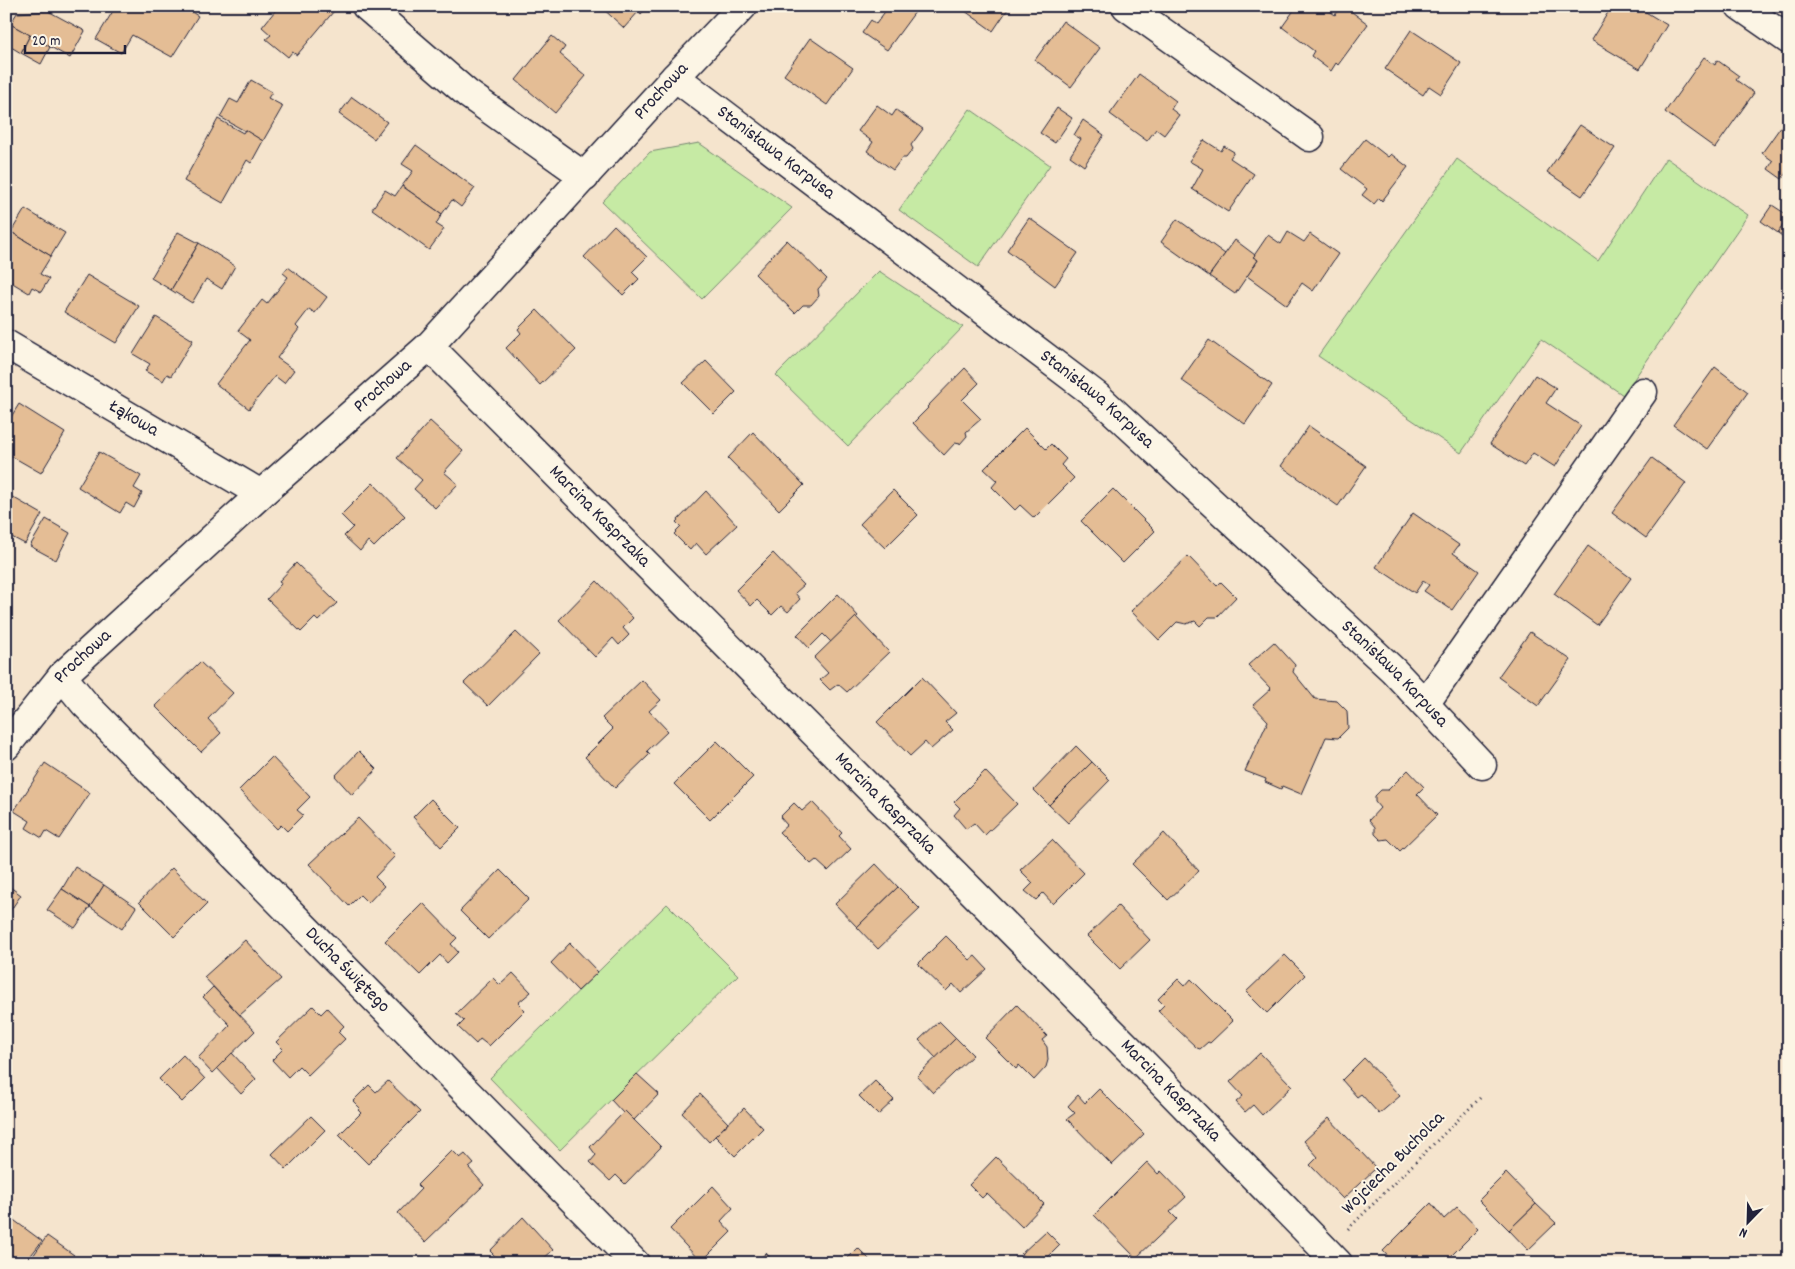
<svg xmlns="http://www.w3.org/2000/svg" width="1795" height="1269" font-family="Dekko,sans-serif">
	<rect width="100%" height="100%" fill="#f5e4cd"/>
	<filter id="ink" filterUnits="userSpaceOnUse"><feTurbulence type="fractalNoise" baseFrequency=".02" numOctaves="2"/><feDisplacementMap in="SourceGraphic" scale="10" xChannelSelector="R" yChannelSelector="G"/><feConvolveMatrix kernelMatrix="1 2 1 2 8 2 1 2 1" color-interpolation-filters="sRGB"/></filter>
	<g filter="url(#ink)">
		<g fill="#c6eaa4" stroke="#748670">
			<polygon points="970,109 1050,165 978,267 899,210"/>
			<polygon points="699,143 792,208 702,299 602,202 650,152"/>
			<polygon points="1666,158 1748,215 1623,395 1541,339 1461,453 1318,356 1457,159 1598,261"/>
			<polygon points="879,271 963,327 848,446 776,375"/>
			<polygon points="667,904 738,975 560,1150 490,1078"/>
		</g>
		<g fill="#e4bd95" stroke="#22223b">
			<polygon points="116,6 182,6 198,16 172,57 132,35 121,53 96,39"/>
			<polygon points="279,6 328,6 334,11 297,55 292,52 288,57 266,39 271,35 262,27"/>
			<polygon points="600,6 648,6 641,14 639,11 624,28"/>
			<polygon points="889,6 907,6 915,12 887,50 862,33 871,20 876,24"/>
			<polygon points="958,6 1010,6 993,31"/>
			<polygon points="1297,6 1323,6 1335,15 1341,6 1344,6 1368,24 1338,65 1336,63 1331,71 1311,56 1314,51 1282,27"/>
			<polygon points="1612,6 1636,6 1667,25 1640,69 1591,40"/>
			<polygon points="48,11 85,31 70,58 10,24 17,13"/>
			<polygon points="1063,21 1100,48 1071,87 1035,60"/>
			<polygon points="10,24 30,35 21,53 6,44 6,30"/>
			<polygon points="1411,30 1461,63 1441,94 1429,86 1423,95 1385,69"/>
			<polygon points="30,35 50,47 41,64 21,53"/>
			<polygon points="552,36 565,47 560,54 586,76 555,113 516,80"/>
			<polygon points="810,38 853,68 827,105 784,75"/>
			<polygon points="1704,57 1715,65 1717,60 1739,76 1736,80 1754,93 1715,148 1665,112"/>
			<polygon points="1139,74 1176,101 1171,109 1179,115 1164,135 1156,129 1147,141 1110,114"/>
			<polygon points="251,80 272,92 268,98 283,106 263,141 220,117 230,99 238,103"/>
			<polygon points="352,97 387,122 374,139 339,114"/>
			<polygon points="877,105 892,116 896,110 923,129 911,145 913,149 906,158 902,158 893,170 867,151 873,142 858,131"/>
			<polygon points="1057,108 1072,118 1055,143 1040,133"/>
			<polygon points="1789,115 1789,172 1787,171 1782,179 1768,169 1773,161 1762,153"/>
			<polygon points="218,119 243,133 245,130 263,141 251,163 247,160 223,203 184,181"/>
			<polygon points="1083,120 1104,135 1084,166 1070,156 1081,139 1074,135"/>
			<polygon points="1580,125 1615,148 1582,196 1547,172"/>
			<polygon points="1365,139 1388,157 1391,154 1408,167 1382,201 1379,198 1374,204 1362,195 1367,189 1341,169"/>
			<polygon points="1204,140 1221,151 1224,146 1234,152 1230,158 1254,174 1228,212 1192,189 1203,169 1189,161"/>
			<polygon points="416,145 475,188 461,207 452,200 442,214 402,186 413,171 402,164"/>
			<polygon points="402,186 442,214 436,224 444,229 429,250 372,209 385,190 395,196"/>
			<polygon points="1772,205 1789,216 1778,233 1761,221"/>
			<polygon points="25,209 65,233 51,256 11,232"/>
			<polygon points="1789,216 1789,241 1778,233"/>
			<polygon points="1029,218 1078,253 1055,286 1007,250"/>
			<polygon points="1177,219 1225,254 1209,276 1161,242"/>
			<polygon points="614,225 647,257 632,272 639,279 623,295 584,257"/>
			<polygon points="11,232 51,256 40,274 49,279 41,292 32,287 29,293 6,279 6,240"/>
			<polygon points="178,232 199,243 171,290 151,278"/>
			<polygon points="1288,232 1304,242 1310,234 1338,254 1313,291 1302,283 1287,305 1247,276 1258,260 1253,257 1268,235 1281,244"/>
			<polygon points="787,240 827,279 818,289 819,296 811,305 803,305 795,313 755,274"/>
			<polygon points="1235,240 1255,255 1253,257 1258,260 1235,294 1209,276"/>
			<polygon points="199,243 235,266 222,289 206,279 192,303 171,290"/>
			<polygon points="288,267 327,297 315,313 309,309 296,326 299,329 277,358 294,370 284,383 275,376 249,409 216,384 250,340 238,331 262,300 267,304 288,277 283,273"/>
			<polygon points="87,275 139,306 116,343 64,312"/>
			<polygon points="537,310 576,350 540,385 506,348 521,333 518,329"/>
			<polygon points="156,317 193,340 171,376 167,374 163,381 145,371 150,364 133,354"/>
			<polygon points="1209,340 1272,385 1245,424 1181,380"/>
			<polygon points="706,361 736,392 714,414 683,383"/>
			<polygon points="1715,367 1748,392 1707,449 1673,425"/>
			<polygon points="965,368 979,383 962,400 981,419 966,432 967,436 960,444 955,443 944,455 913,423 928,408 927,407"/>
			<polygon points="1535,375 1556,388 1546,403 1581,426 1555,467 1533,453 1524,466 1490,444"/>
			<polygon points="19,404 65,433 41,473 6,453 6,415 11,417"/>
			<polygon points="430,421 463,451 444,472 458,484 435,508 414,489 422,480 397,458"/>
			<polygon points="1309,426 1366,466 1338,506 1281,466"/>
			<polygon points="1025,428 1046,449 1051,444 1066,459 1061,465 1074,478 1034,518 1020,505 1015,510 992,487 997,481 984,469"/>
			<polygon points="753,432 804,485 779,510 728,458"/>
			<polygon points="99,452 141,476 134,488 142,493 134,508 126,503 120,513 78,487"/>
			<polygon points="1652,458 1686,483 1646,538 1612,513"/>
			<polygon points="373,483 405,516 374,547 368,541 360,551 344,536 353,527 341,515"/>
			<polygon points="1113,489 1155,531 1123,563 1081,521"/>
			<polygon points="893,490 918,515 885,548 860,524"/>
			<polygon points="706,491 737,525 706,554 696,543 690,550 674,534 681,527 676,522"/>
			<polygon points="7,494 42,514 25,544 6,534"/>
			<polygon points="1413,513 1459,545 1453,553 1479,571 1452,610 1424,591 1429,585 1423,581 1415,593 1376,567"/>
			<polygon points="46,519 70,533 56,560 30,546"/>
			<polygon points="1588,546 1631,578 1597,625 1554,594"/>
			<polygon points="773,553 804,585 795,593 800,599 788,612 781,606 772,615 757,600 751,606 736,590"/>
			<polygon points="1188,556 1217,586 1221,582 1236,597 1217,617 1209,617 1200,626 1195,621 1186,624 1177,622 1159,640 1131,611"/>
			<polygon points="296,563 337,603 318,621 315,618 301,632 267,599 281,584 279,581"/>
			<polygon points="597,581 633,618 623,628 629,635 619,645 613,638 595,657 559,620"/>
			<polygon points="838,594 858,616 831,642 823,634 809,648 797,635"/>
			<polygon points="856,617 889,652 847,692 838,684 830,690 820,680 828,673 814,658"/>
			<polygon points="516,632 539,654 488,706 464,683"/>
			<polygon points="1530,632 1571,660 1538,706 1498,677"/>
			<polygon points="1274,642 1295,665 1293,672 1315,699 1337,701 1347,711 1348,728 1338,738 1326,737 1301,794 1282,786 1281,789 1265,782 1266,779 1245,771 1268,721 1253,705 1271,689 1248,665"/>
			<polygon points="200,662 233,693 208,719 221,733 201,752 155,706"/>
			<polygon points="922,677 956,713 945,722 953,730 931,749 925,742 910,756 877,722"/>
			<polygon points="642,680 661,700 649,711 668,731 647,751 650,754 615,788 585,757 613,729 602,718"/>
			<polygon points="717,741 753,777 710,820 674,784"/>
			<polygon points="1076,746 1092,762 1049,805 1034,790"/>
			<polygon points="359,751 377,769 352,795 335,776"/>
			<polygon points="272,757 310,797 297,810 303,815 287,831 281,825 277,829 239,790"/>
			<polygon points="1092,762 1110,780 1068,823 1049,805"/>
			<polygon points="45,763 90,793 59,839 46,831 42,838 26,828 30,821 14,811"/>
			<polygon points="1408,770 1424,787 1417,794 1437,815 1400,851 1388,839 1381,840 1375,834 1375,827 1369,820 1380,808 1375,802 1375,796 1381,790 1388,790"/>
			<polygon points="985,771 1017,804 985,835 974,823 966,829 954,815 960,808 954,802"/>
			<polygon points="431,799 460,828 441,847 413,817"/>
			<polygon points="812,802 842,833 839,836 851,849 828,871 816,860 811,864 779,832 787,825 780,817 794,803 802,811"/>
			<polygon points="358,818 395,856 375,877 384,886 368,903 360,895 349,906 309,864"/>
			<polygon points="1164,833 1199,871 1168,900 1132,864"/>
			<polygon points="1052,840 1084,873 1053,904 1043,893 1036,900 1025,891 1033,883 1020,870"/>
			<polygon points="876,864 898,887 857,927 835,904"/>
			<polygon points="75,867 104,885 90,907 62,889"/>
			<polygon points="172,868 207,904 174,937 139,902"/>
			<polygon points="500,870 529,899 488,939 460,911"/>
			<polygon points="6,884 21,895 6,917"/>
			<polygon points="104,885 136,907 122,929 90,907"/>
			<polygon points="898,887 920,909 878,949 857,927"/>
			<polygon points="62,889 90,907 75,928 47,910"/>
			<polygon points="423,903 457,938 451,944 458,952 447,963 440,955 420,975 385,941"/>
			<polygon points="1118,906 1150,940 1120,969 1087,936"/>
			<polygon points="946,936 970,960 975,956 987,969 961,993 953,984 946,991 918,964"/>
			<polygon points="245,940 281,979 240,1015 204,977"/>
			<polygon points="570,943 598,972 578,991 551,963"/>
			<polygon points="1285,955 1305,975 1267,1013 1246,992"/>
			<polygon points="513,973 531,992 518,1003 525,1010 489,1046 480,1039 476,1044 458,1027 464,1021 456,1014 493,978 500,985"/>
			<polygon points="1178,979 1185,986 1191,979 1233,1021 1210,1043 1208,1042 1200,1049 1197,1048 1158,1011 1164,1005 1158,999"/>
			<polygon points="213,987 255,1031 212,1073 198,1058 230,1025 203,997"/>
			<polygon points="1017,1005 1047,1036 1042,1040 1047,1047 1048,1060 1046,1067 1034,1080 1019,1065 1016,1069 985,1038"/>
			<polygon points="313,1006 321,1014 327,1008 344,1026 338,1032 345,1039 308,1075 299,1066 288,1077 272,1060 283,1049 276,1042"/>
			<polygon points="939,1021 956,1038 936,1058 919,1040"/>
			<polygon points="956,1038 973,1055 933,1093 917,1076"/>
			<polygon points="232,1053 256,1079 241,1094 217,1068"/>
			<polygon points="1260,1053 1292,1086 1262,1115 1253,1105 1245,1112 1236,1102 1243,1096 1230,1082"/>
			<polygon points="183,1055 205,1079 182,1102 159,1079"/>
			<polygon points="1364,1058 1400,1096 1379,1114 1361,1094 1357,1097 1342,1080"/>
			<polygon points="637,1074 659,1094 634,1120 625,1111 623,1113 611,1100"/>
			<polygon points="388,1081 420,1112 368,1164 339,1135 361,1113 358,1110 360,1108 353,1101 369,1085 376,1092"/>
			<polygon points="875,1081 894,1100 878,1115 859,1096"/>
			<polygon points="1099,1089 1144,1134 1112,1165 1067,1119 1075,1113 1068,1106 1078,1095 1085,1103"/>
			<polygon points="700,1094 728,1123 709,1142 682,1113"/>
			<polygon points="744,1108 763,1128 735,1156 715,1136"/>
			<polygon points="625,1111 661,1147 625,1184 616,1175 610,1181 590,1162 596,1155 590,1147"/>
			<polygon points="311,1116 325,1130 286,1169 272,1154"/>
			<polygon points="1329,1118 1376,1168 1343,1199 1310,1165 1318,1157 1304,1141"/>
			<polygon points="452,1150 460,1158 465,1154 474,1164 469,1168 484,1185 425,1242 398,1213 421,1189 417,1185"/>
			<polygon points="996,1157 1044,1204 1022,1227 987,1193 982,1198 969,1185"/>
			<polygon points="1147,1162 1158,1174 1161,1171 1186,1197 1170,1212 1177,1219 1136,1258 1094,1215"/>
			<polygon points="1506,1173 1536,1204 1509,1230 1479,1200"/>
			<polygon points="713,1186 733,1208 721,1221 731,1232 701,1262 670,1229"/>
			<polygon points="1431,1203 1444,1219 1457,1207 1478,1229 1444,1263 1408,1263 1406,1260 1404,1263 1394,1263 1383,1251"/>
			<polygon points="1536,1204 1556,1223 1528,1250 1509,1230"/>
			<polygon points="523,1217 553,1250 539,1263 502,1263 490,1251"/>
			<polygon points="11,1218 42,1241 25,1263 22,1263 6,1251 6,1225"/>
			<polygon points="1046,1231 1060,1245 1042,1263 1030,1263 1021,1254"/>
			<polygon points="47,1236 74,1255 68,1263 43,1263 33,1256"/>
			<polygon points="858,1248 872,1262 843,1263"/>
			<polygon points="766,1253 775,1263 755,1263"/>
		</g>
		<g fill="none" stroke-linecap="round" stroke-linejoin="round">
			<g stroke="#22223b" stroke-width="31">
				<g id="minor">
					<polyline points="366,6 468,94 585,177"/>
					<polyline points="1126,6 1310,137"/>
					<polyline points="1740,6 1789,40"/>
					<path id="s1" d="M675 77 1097 396 1393 670 1482 765"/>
					<path id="s2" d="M6 344 261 494"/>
					<path id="s3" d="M429 346 1146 1066 1338 1263"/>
					<path id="s4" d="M62 676 85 704 635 1263"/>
					<polyline points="1425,704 1643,392"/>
					<path id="s5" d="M6 746 62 676 261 494 429 346 675 77 743 6"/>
				</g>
			</g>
			<polyline stroke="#22223b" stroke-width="3" stroke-dasharray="1 4" stroke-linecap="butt" points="1348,1229 1481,1097"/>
			<use href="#minor" stroke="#fcf5e5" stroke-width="28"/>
		</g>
	</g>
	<g text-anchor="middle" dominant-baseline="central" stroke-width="4" stroke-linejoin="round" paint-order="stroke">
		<g font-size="19" fill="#22223b" stroke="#fcf5e5">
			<text stroke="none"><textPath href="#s5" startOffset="928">Prochowa</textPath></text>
			<text stroke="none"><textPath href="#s1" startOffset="126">Stanisława Karpusa</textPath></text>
			<text stroke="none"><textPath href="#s5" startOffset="522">Prochowa</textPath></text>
			<text stroke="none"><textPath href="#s1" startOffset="531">Stanisława Karpusa</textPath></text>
			<text stroke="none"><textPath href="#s2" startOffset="148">Łąkowa</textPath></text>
			<text stroke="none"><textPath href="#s3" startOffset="241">Marcina Kasprzaka</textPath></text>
			<text stroke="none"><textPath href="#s5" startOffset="118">Prochowa</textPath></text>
			<text stroke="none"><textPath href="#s1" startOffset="936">Stanisława Karpusa</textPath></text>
			<text stroke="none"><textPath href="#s3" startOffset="646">Marcina Kasprzaka</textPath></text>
			<text stroke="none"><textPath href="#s4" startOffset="410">Ducha Świętego</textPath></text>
			<text stroke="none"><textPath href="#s3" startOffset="1051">Marcina Kasprzaka</textPath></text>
			<text transform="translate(1394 1164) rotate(-45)">Wojciecha Bucholca</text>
		</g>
	</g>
	<rect width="1795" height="1269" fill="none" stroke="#fcf5e5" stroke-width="25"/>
	<rect x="12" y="12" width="1770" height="1244" fill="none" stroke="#22223b" stroke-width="2" filter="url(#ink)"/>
	<g transform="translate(1748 1222) rotate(203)" stroke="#fcf5e5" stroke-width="4" paint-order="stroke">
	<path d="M0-4L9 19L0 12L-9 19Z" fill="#22223b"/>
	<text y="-8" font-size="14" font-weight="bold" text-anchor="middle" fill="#22223b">N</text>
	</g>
	<path d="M25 45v8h100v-8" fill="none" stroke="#22223b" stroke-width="2.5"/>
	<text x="32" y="45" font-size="15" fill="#22223b" stroke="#fcf5e5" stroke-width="4" paint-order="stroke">20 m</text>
</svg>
